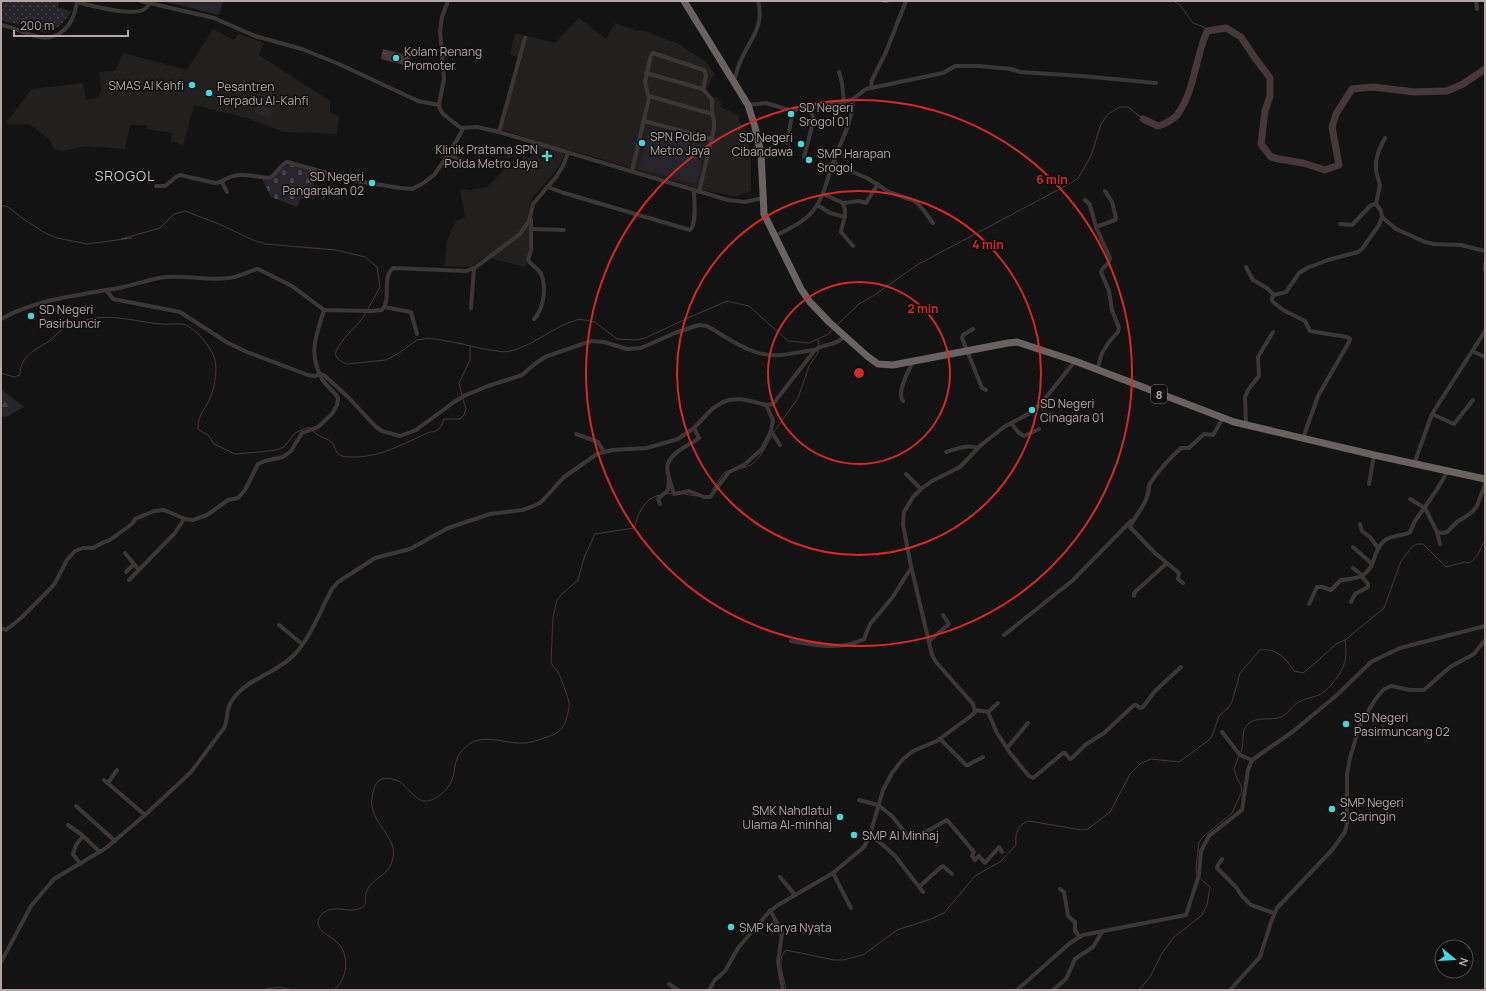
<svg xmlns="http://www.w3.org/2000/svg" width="1486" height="991" font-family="Manrope,sans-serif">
	<defs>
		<pattern id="grass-dots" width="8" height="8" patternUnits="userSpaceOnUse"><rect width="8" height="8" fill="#27242b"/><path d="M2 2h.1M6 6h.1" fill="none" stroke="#444147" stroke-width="1.8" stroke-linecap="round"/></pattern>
		<pattern id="forest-firs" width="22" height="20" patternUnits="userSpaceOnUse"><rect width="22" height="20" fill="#27242b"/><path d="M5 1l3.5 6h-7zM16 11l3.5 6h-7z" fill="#444147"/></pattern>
		<pattern id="cemetery-stones" width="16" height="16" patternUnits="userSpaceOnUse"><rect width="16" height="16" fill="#27242b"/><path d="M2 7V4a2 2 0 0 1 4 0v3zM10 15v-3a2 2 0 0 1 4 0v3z" fill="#444147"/></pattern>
		<pattern id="water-ripples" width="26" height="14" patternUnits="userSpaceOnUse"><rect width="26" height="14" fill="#46373a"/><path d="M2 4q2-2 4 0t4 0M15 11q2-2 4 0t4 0" fill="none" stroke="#5e5154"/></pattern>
	</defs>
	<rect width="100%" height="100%" fill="#141313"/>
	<g fill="#21201f">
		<polygon points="579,18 606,39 615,23 637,31 641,30 677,43 706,62 715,74 707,86 707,91 713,97 715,96 722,103 720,107 738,115 739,122 747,131 751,159 751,191 736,196 707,191 567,149 559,167 533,197 529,206 528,219 531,234 526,267 485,257 472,266 464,267 445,266 447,241 455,222 465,217 460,189 471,190 487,187 514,160 521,163 523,157 530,158 537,141 500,129 520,58 510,54 515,33 555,43"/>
		<polygon points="213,29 234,40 239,34 264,43 259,55 330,101 330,112 339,117 337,134 284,132 250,119 194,105 183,145 171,141 172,133 147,129 146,125 130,125 125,149 87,146 62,151 54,149 49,139 29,124 7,125 7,121 32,89 83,83 86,100 99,97 101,89 99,72 115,71 123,53 187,70"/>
	</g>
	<polygon fill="url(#grass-dots)" points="1,1 59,1 58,7 71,12 61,25 46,33 1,20"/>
	<polygon fill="url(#forest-firs)" points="1,389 24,407 6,417 1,416"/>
	<polygon fill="url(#cemetery-stones)" points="291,165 304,167 317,173 310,199 301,198 297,207 271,197 263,181 263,179 273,177 281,166"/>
	<g fill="#27242b">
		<polygon points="166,1 223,1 219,15 166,2"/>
		<polygon points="258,104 273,109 270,118 254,113"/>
		<polygon points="649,131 706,146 696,184 639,169"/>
	</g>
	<polygon fill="url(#water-ripples)" points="383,49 410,56 408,66 381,59"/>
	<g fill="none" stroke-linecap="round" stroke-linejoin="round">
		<g stroke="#46373a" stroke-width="1">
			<polyline points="1173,1 1180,5 1193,23 1204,27 1207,31"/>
			<polyline points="1,205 8,207 22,218 45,233 57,238 87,244 132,238 121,239 160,228 174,214 185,211 219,224 253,240 266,244 336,250 365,257 377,267 380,287 368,309"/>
			<path d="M366 313C357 328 341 337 335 354 338 360 341 362 347 364L386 360 399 353 417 340 429 338 458 343 484 349 504 352 515 350 529 344 563 325 579 319 595 322 617 339 636 340 645 338 688 318 727 301 749 306 788 341 809 343 827 335 832 330"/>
			<polyline points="837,325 859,304 876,294 917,265 1071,183 1078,178 1084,168 1091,156 1101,124 1108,114 1120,107 1128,107 1143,119"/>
			<polyline points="818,340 819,346"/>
			<path d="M1 373 14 377 20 375C20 356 35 350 49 341 55 337 60 330 66 327 69 326 72 327 75 326 79 324 82 321 86 320 110 313 137 322 161 324 169 325 182 322 188 326 198 332 210 346 214 357 218 368 215 385 211 396 207 408 197 414 198 429L209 436 214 444 235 454 260 452 276 450 284 447 295 433 309 427 311 429"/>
			<polyline points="462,396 459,383 470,360 470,346"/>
			<path d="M313 431C319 438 324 436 331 442 336 446 334 453 342 456 344 457 348 457 351 457 380 458 404 443 430 432 439 432 441 427 444 419H460L464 415 466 409 463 399"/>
			<polyline points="774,432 798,398 809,366 818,353 818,349"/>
			<path d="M742 468C758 466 764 448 772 436"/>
			<polyline points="712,490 724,473 728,471"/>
			<polyline points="666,494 673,493"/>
			<polyline points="684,494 697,496"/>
			<path d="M1241 752C1245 744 1240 731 1248 724 1256 716 1271 721 1281 717 1287 715 1291 707 1297 703 1305 698 1311 698 1319 695 1324 693 1328 688 1331 685 1344 669 1348 661 1345 640"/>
			<polyline points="1197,876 1196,868 1199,842 1204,836 1232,813 1242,791 1241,785 1237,778 1234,769 1239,755"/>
			<polyline points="260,990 279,987 292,990"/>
			<path d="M334 990C347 980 350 957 339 944 333 937 319 933 318 923 318 919 320 916 323 913 335 904 347 913 358 909 369 906 364 901 366 893 370 879 386 877 391 864 404 836 364 824 373 793 374 788 376 782 380 780 384 778 388 778 392 779 394 780 398 780 400 782 406 786 416 800 423 801 435 802 446 792 451 782 455 774 454 764 458 756 460 752 467 745 471 743 473 741 477 741 479 740 495 737 508 744 524 743 532 743 537 740 544 738 555 735 563 731 566 720 567 715 570 708 569 702 568 698 561 677 559 674 557 669 552 667 551 662L553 617 557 600 562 594 578 580 584 558 595 534 634 528C638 515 643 499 659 495"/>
			<path d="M786 990C785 978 775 961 786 950L834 960H843L863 955 897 930 931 919 944 913 975 876 1000 862 1016 845C1015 835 1017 824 1029 821L1082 830 1088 829 1110 812 1130 774 1140 764 1151 759 1179 762 1209 740 1212 736 1219 716 1228 708 1232 702 1240 673 1260 650C1276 648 1286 658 1294 671L1303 673 1320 659 1336 644 1345 640 1384 608 1401 561 1413 546 1417 544H1423L1446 567 1465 562 1469 563C1480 556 1479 550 1485 540"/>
			<polyline points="1139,990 1150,977 1161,955 1173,938 1202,915 1207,905 1210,887 1200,878"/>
		</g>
		<path stroke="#46373a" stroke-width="7" d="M1143 119 1158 126C1165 124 1172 121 1177 115 1194 93 1195 60 1206 34L1207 31 1226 28 1241 37 1255 58 1270 78V96L1265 111 1261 144 1271 157 1279 159 1303 163 1325 170 1339 165 1332 127 1336 114 1352 89 1373 87 1414 92 1447 91 1463 84 1485 69"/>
		<g stroke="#3b3736" stroke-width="4">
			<polyline points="141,1 214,18 255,36 302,49 339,64 418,101 439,105"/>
			<polyline points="448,1 442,17 440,32 444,79 439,105 440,109 443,114 461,128 477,127 499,132 728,200 745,202 763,198"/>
			<polyline points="884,1 887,1"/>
			<polyline points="1476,1 1477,9"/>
			<path d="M77 2C92 6 130 16 143 10 146 9 148 6 150 3"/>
			<path d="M1 25C21 28 42 46 60 33 72 25 75 14 77 1"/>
			<polyline points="839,72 842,83 844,102"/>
			<polyline points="646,73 703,89"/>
			<path d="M734 81C736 74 738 66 741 60 750 39 765 26 758 1"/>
			<polyline points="871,88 872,80 886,52 906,1"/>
			<polyline points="649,96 712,114"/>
			<polyline points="748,105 766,103 786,109 794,110 847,101 853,99 866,89 943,73 955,66 979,66 1011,69 1020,72 1082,76 1156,83"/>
			<polyline points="644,121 712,139"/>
			<polyline points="499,132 525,38"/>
			<polyline points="787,143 793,109"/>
			<polyline points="449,154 470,166"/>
			<polyline points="804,157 814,119 809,108"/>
			<polyline points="833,163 869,179 889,192 915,201 921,207 933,223"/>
			<polyline points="632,171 649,98 645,82 651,55 653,53 704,70 706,75 703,89 712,100 712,112 714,121 714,129 699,192"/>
			<polyline points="222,182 227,192"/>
			<path d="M156 186H165L176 177 180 175 215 183C222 183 227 177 233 176 244 173 257 177 269 178 277 175 279 165 287 162L356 181 400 188 412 189 422 184 434 175 450 152 463 129"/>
			<path d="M548 187 564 193 690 230C697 224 694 200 694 190"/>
			<polyline points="823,194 843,203 859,201 866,203 878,184"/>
			<path d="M1085 200 1090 205 1096 227 1110 258C1110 264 1103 266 1101 272L1109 291 1112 310 1119 328 1118 332 1109 342 1102 353 1097 370"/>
			<path d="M843 203C848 217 843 219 841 232L853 246"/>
			<polyline points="817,205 830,213 845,217"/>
			<polyline points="1382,217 1396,229 1425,242 1434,244 1461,245 1485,251"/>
			<path d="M531 219V250L528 260C531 265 536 267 539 271 548 283 544 309 534 319"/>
			<polyline points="1340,224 1352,225 1371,205 1376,204"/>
			<polyline points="1096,227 1115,220 1116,218 1112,202 1105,191"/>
			<polyline points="531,229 564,230"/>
			<path d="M775 236C788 229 803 223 813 211 824 197 827 179 833 163 840 143 853 121 853 99"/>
			<polyline points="1485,264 1485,270"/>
			<polyline points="1246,267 1253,280 1267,288 1274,295"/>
			<path d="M106 290 113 299 180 312 228 343 247 352 308 375 315 376 321 374 325 376 348 397 375 426 382 431 400 436 416 430 454 402 466 395 488 386 522 375 536 363 545 357 591 341 604 342 627 349 641 348 675 333 699 325 707 326C730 339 753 358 781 355 792 354 803 351 815 350"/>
			<polyline points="384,307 411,312 417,334"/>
			<polyline points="471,308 474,268"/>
			<path d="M1 319C37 299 79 295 118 288 134 285 150 279 165 277 187 275 208 281 229 278 239 277 248 271 258 269L292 286 324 310"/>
			<polyline points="973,329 963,335 962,338 982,388 986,390"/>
			<polyline points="1472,351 1485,357"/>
			<path d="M903 401C896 392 909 370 913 362"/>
			<polyline points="766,405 773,420 771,431 780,445"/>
			<polyline points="1432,414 1454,424 1473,400"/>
			<polyline points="1011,423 1018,432 1024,436 1039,429"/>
			<polyline points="1246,425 1245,397 1248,390 1259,376 1258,357 1273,332"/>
			<path d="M694 428 699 438C694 442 688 445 683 448 659 463 668 472 674 494L689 491 704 497H710L729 472 744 465 762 449 771 431"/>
			<polyline points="576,434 598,442 604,452"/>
			<polyline points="1303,438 1318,396 1349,342 1350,339 1347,337 1310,331 1305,321 1283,310 1272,301 1272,298 1274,295 1286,292 1299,273 1307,268 1328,260 1358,252 1362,249 1379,225 1382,217 1381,211 1376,204 1380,185 1376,171 1376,161 1379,150 1385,138"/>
			<path d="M946 452C956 449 968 444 978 448"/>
			<polyline points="1414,464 1432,414 1485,331"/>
			<polyline points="906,474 921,489"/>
			<polyline points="1369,484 1374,455"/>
			<polyline points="1410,499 1425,508 1437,532 1440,544"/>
			<polyline points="660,504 658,499 668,490 669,479"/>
			<polyline points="1360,524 1362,531 1370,537 1378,548"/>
			<polyline points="1437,532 1442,533 1447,532 1457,522 1468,515 1473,511 1477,506 1485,484"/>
			<polyline points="1353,547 1372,564"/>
			<polyline points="125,553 139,570"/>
			<polyline points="1353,568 1363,576"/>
			<polyline points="126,572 134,564"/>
			<polyline points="129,580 175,533 184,519"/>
			<path d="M1183 583 1178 579 1179 573 1155 553 1130 527C1137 512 1149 503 1149 485 1158 471 1169 459 1181 448H1189L1204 434 1213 435 1223 418"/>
			<polyline points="1134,596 1134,594 1135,592 1167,563"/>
			<polyline points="1351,602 1355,594 1368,587 1368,584 1362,577"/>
			<path d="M1309 604 1317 587H1322L1331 590 1341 580C1356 579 1369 577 1374 559 1376 552 1378 547 1384 541 1393 534 1406 536 1410 532 1412 529 1413 524 1415 521 1426 505 1438 490 1447 472"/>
			<polyline points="279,625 302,644"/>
			<path d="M1 628 6 630 21 618 51 588 55 583 67 560 75 551 83 548H93L104 542 110 540 132 524 135 519 154 511 164 510 185 519 193 520 207 515 228 500 238 498 245 490 258 464 265 461 283 457 291 451 302 433 318 427 332 414 337 405 338 398C334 391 326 386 322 379 308 353 316 336 324 310L370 311 382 310C392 299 381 278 393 268L466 271 476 267 520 234 529 221 533 204 556 177 563 166 568 153"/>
			<polyline points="1004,635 1072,581 1131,521"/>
			<path d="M791 641C814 645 842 651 864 639L870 624 892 598 911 568"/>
			<polyline points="929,641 949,624 943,615"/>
			<polyline points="975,710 988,712 997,733 1010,753 1029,776 1033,778 1063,753 1065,753 1070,759 1072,758 1085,745 1104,733 1134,705 1136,705 1140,708 1143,707 1155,691 1181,667"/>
			<polyline points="988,712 998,703"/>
			<polyline points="1222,732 1240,755 1252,760"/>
			<polyline points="940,739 966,765 968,765 983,757"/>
			<polyline points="1007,748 1028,723"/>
			<polyline points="104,780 145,815"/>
			<polyline points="108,783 117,770"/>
			<polyline points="859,800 878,805 892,816 911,840 947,820 974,852 972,856 975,860 979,856 985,863 999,847 1002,852"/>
			<polyline points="76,806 115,841"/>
			<polyline points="68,825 82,835 100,852"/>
			<polyline points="870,835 883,845 895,856 923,892"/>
			<polyline points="1222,859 1218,865 1217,868 1236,887 1242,896 1251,905 1274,913"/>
			<polyline points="80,864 73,854 76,845 83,836"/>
			<polyline points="833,873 851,908"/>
			<polyline points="780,877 795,895"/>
			<polyline points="919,887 941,867 943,866 952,874"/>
			<polyline points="1060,889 1064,892 1068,916 1075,922 1075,931 1080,937"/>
			<polyline points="770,910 782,933 778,962 783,990"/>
			<path d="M1 962 31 906 54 879 106 848 145 815 191 772 224 728C228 720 226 710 231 702 244 679 276 674 294 655 310 639 321 609 332 589L338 582 375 558 410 549 448 528 490 514 522 510 531 507 540 503 545 498 564 477 597 454 612 450 647 448 678 439 694 428 712 409 723 402 729 400 739 399 751 401 766 405 773 404 815 350C825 343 836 346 845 336"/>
			<polyline points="669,984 678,990"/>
			<polyline points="709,990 715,980 725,971 738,948 769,912 778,905 833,873 864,847 870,835 883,790 892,773 903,759 913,751 937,741 972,715 975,712 973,704 936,662 932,655 911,566 903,525 904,512 913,497 921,489 932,481 960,467 981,445 1004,427 1032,412 1044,400 1075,361"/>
			<polyline points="1017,990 1070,943 1083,935 1186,915 1199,875 1201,851 1209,836 1242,810 1248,770 1252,760 1295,730 1338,694 1371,662 1400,648 1485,626"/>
			<polyline points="1053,990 1066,979 1075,959 1093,947 1102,932"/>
			<polyline points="1230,990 1260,957 1271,922 1277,908 1332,850 1345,832 1347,823 1347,774 1350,758 1360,724 1375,700 1383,690 1391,686 1410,690 1424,690 1450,667 1474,654 1485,640"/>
		</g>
		<polyline stroke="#696261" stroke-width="7" points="684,1 748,105 755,127 761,153 764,214 801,289 810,302 829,322 867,356 878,364 893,365 1008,343 1017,342 1075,361 1234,422 1374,455 1485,479"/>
	</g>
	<g fill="none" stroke="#d62828" stroke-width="2">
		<circle cx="859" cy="373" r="91"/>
		<circle cx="859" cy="373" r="182"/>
		<circle cx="859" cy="373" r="273"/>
	</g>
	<g fill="#45d7da" stroke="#0f0e0e" stroke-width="1.5">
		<circle cx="396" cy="58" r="4"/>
		<circle cx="192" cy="85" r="4"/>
		<circle cx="209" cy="93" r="4"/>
		<circle cx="791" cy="114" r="4"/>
		<circle cx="642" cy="143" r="4"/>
		<circle cx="801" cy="144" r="4"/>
		<path d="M545 150h4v4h4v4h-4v4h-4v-4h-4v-4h4z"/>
		<circle cx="809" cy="160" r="4"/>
		<circle cx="372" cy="183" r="4"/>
		<circle cx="31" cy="316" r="4"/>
		<circle cx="1032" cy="410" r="4"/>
		<circle cx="1346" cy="724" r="4"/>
		<circle cx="1332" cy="809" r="4"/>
		<circle cx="840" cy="817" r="4"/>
		<circle cx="854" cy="835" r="4"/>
		<circle cx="731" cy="927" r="4"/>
	</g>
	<g text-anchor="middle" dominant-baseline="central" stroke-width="3" stroke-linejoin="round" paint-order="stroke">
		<rect fill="#0f0e0e" stroke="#827978" stroke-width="1" x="1151" y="385" width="16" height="18" rx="3"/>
		<g font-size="11" font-weight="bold" fill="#b3a7a6">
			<text x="1159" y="394">8</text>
		</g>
		<g font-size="12" fill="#b3a7a6" stroke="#0f0e0e" text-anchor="start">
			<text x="404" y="51">Kolam Renang<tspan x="404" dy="14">Promoter</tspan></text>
			<text x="184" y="85" text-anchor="end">SMAS Al Kahfi</text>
			<text x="217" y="86">Pesantren<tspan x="217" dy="14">Terpadu Al-Kahfi</tspan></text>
			<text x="799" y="107">SD Negeri<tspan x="799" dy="14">Srogol 01</tspan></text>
			<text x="650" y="136">SPN Polda<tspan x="650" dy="14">Metro Jaya</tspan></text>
			<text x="793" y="137" text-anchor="end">SD Negeri<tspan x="793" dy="14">Cibandawa</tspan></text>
			<text x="538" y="149" text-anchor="end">Klinik Pratama SPN<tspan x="538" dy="14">Polda Metro Jaya</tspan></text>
			<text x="817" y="153">SMP Harapan<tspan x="817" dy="14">Srogol</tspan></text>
			<text x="364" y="176" text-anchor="end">SD Negeri<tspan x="364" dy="14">Pangarakan 02</tspan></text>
			<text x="39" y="309">SD Negeri<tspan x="39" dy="14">Pasirbuncir</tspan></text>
			<text x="1040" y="403">SD Negeri<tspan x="1040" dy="14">Cinagara 01</tspan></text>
			<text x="1354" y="717">SD Negeri<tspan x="1354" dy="14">Pasirmuncang 02</tspan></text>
			<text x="1340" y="802">SMP Negeri<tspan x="1340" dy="14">2 Caringin</tspan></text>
			<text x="832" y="810" text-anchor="end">SMK Nahdlatul<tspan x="832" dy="14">Ulama Al-minhaj</tspan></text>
			<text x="862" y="835">SMP Al Minhaj</text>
			<text x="739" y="927">SMP Karya Nyata</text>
		</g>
		<g font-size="14" letter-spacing="1" fill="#cfc7c6" stroke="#0f0e0e">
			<text x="125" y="175">SROGOL</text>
		</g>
	</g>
	<circle cx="859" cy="373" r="6" fill="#d62828" stroke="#0f0e0e" stroke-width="2"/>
	<g font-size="12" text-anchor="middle" font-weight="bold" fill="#d62828" stroke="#0f0e0e" stroke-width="3" stroke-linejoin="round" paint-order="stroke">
		<text x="1052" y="184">6 min</text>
		<text x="988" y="249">4 min</text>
		<text x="923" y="313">2 min</text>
	</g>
	<rect width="1486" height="991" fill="none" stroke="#b3a7a6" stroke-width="4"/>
	<g transform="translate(1454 959) rotate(108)"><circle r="19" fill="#0f0e0e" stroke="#514b4b"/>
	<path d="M0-3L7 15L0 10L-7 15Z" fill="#45d7da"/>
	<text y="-6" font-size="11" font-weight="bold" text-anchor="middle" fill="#b3a7a6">N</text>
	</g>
	<path d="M14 30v6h114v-6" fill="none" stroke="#b3a7a6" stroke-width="2"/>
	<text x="20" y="30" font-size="12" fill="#b3a7a6" stroke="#0f0e0e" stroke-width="3" paint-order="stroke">200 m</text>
</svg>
